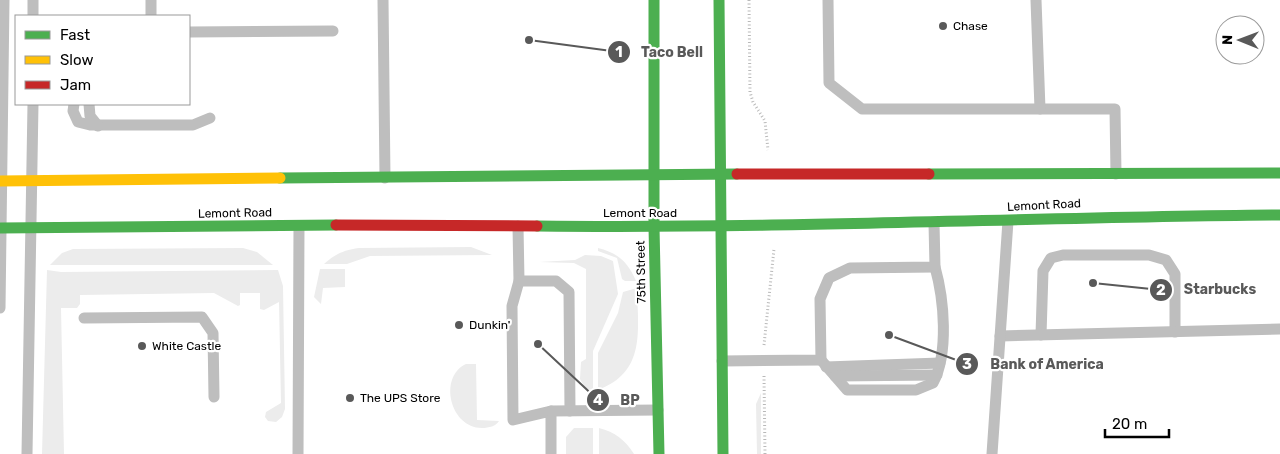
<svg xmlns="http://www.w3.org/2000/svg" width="1280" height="454" font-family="Rubik,sans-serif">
	<rect width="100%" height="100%" fill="#fff"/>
	<g fill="#ececec">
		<path d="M471 247 492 255 370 256 347 264H324C335 254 344 250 359 248Z"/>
		<polygon points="243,248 257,252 273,265 50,265 62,253 73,249"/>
		<path d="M598 248C618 253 628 262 636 281H625L622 279 617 258 598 251Z"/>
		<polygon points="585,255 601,256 613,261 618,294 593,351 593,390 586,389 580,379 581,362 586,359 586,269 574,263 539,262 575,260"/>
		<polygon points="320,269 345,269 345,287 323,288 321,304 314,297"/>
		<polygon points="47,270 61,272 278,270 283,286 285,409 282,417 276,422 268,421 265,417 266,412 281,403 279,302 264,310 260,309 260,293 240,293 240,305 238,306 214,293 80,295 80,304 77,308 61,308 64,454 42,454"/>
		<path d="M637 288C638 331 646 372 598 390V353L618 313 623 292Z"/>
		<path d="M466 364H476L477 420 499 421C496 426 489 428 482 428 450 428 438 377 466 364Z"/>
		<polygon points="761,393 761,454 757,454 756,404"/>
		<polygon points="574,428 593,428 593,454 566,454 566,437"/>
		<path d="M599 428C615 432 625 440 634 454H599Z"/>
	</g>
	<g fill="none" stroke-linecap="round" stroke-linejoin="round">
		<g stroke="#b9b9b9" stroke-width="3" stroke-dasharray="1 2.5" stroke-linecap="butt">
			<polyline points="749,0 750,92 753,102 765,121 768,150"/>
			<polyline points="764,345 774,249"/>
			<polyline points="764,376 765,454"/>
		</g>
		<g stroke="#bebebe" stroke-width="11">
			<polyline points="33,0 33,16"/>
			<polyline points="151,0 151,16"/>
			<polyline points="383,0 385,178"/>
			<polyline points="828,0 829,83 862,109 1115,109 1116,174"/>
			<polyline points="1036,0 1040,109"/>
			<polyline points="189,32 333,31"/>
			<polyline points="74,104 73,111 78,122 90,125 193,125 210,118"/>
			<polyline points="89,104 90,116 98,126"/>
			<polyline points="518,226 519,281 512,306 513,420 551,411 551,454"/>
			<polyline points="519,281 556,281 569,292 570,411"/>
			<polyline points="0,308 4,0"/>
			<polyline points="84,318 202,317 213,333 214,397"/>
			<polyline points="1041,335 1043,271 1051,258 1063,255 1149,255 1166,260 1175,274 1175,332"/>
			<polyline points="1000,336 1280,329"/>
			<path d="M821 360 847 390H916L933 383C949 353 944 299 935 267"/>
			<polyline points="722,361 821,360 820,299 829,278 850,268 935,267 934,223"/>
			<polyline points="826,367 940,363"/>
			<polyline points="835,376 937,375"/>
			<polyline points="551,411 658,410"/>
			<polyline points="27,454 33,104"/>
			<polyline points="298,454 299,226"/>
			<polyline points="992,454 1008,221"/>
		</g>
		<g stroke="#4caf50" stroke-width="11">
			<polyline points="654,0 654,227 659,454"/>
			<polyline points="719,0 723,454"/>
			<polyline points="929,174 1280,173"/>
			<polyline points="280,178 737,174"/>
			<path d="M537 226C785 229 1032 217 1280 215"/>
			<polyline points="0,228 336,225"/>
		</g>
		<polyline stroke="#ffc107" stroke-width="11" points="0,181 280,178"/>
		<g stroke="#c62828" stroke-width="11">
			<polyline points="737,174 929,174"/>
			<polyline points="336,225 537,226"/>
		</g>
	</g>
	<g fill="#595959" stroke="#fff" stroke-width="2">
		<circle cx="943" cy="26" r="5"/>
		<circle cx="459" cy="325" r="5"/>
		<circle cx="142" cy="346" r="5"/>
		<circle cx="350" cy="398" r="5"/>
	</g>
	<g text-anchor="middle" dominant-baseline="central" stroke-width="4.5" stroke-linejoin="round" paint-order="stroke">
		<g font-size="12" fill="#000" stroke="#fff" text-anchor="start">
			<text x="953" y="26">Chase</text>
			<text x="469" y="325">Dunkin'</text>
			<text x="152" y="346">White Castle</text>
			<text x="360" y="398">The UPS Store</text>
		</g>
		<g font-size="12" fill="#000" stroke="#fff">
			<text transform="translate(1044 205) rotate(-3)">Lemont Road</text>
			<text transform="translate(235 213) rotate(-1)">Lemont Road</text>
			<text x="640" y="213">Lemont Road</text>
			<text transform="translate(641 272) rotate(-91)">75th Street</text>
		</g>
	</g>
	<path fill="none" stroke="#595959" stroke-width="2" d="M529 40L619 52M1093 283L1161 290M889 335L967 364M538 344L598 400"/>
	<g fill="#595959" stroke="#fff" stroke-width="2">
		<circle cx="529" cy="40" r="5"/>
		<circle cx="1093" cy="283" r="5"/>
		<circle cx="889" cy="335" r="5"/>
		<circle cx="538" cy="344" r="5"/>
		<circle cx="619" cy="52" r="12"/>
		<circle cx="1161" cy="290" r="12"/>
		<circle cx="967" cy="364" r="12"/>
		<circle cx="598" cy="400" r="12"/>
	</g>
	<g font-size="15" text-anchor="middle" font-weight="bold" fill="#fff">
		<text x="619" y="57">1</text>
		<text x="1161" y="295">2</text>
		<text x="967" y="369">3</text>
		<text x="598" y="405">4</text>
	</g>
	<g font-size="14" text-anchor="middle" font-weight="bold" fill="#595959" stroke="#fff" stroke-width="4.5" stroke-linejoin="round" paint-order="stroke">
		<text x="672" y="57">Taco Bell</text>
		<text x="1220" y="294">Starbucks</text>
		<text x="1047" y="369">Bank of America</text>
		<text x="630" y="405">BP</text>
	</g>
	<rect x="15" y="15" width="175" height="90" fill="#ffffff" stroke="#999999"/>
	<rect x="25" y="31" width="25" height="8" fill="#4caf50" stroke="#999999"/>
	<text x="60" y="40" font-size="15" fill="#000000">Fast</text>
	<rect x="25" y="56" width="25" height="8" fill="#ffc107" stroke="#999999"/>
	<text x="60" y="65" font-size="15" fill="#000000">Slow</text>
	<rect x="25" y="81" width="25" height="8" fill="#c62828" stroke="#999999"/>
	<text x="60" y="90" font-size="15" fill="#000000">Jam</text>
	<g transform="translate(1240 40) rotate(271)"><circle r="24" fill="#ffffff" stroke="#999999"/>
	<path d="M0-4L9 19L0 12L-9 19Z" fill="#595959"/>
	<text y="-8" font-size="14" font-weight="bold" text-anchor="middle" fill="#000000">N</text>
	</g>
	<path d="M1105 429v8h64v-8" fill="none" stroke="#000000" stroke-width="2.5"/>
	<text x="1112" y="429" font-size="15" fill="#000000" stroke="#ffffff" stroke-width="4" paint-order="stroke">20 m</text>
</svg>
